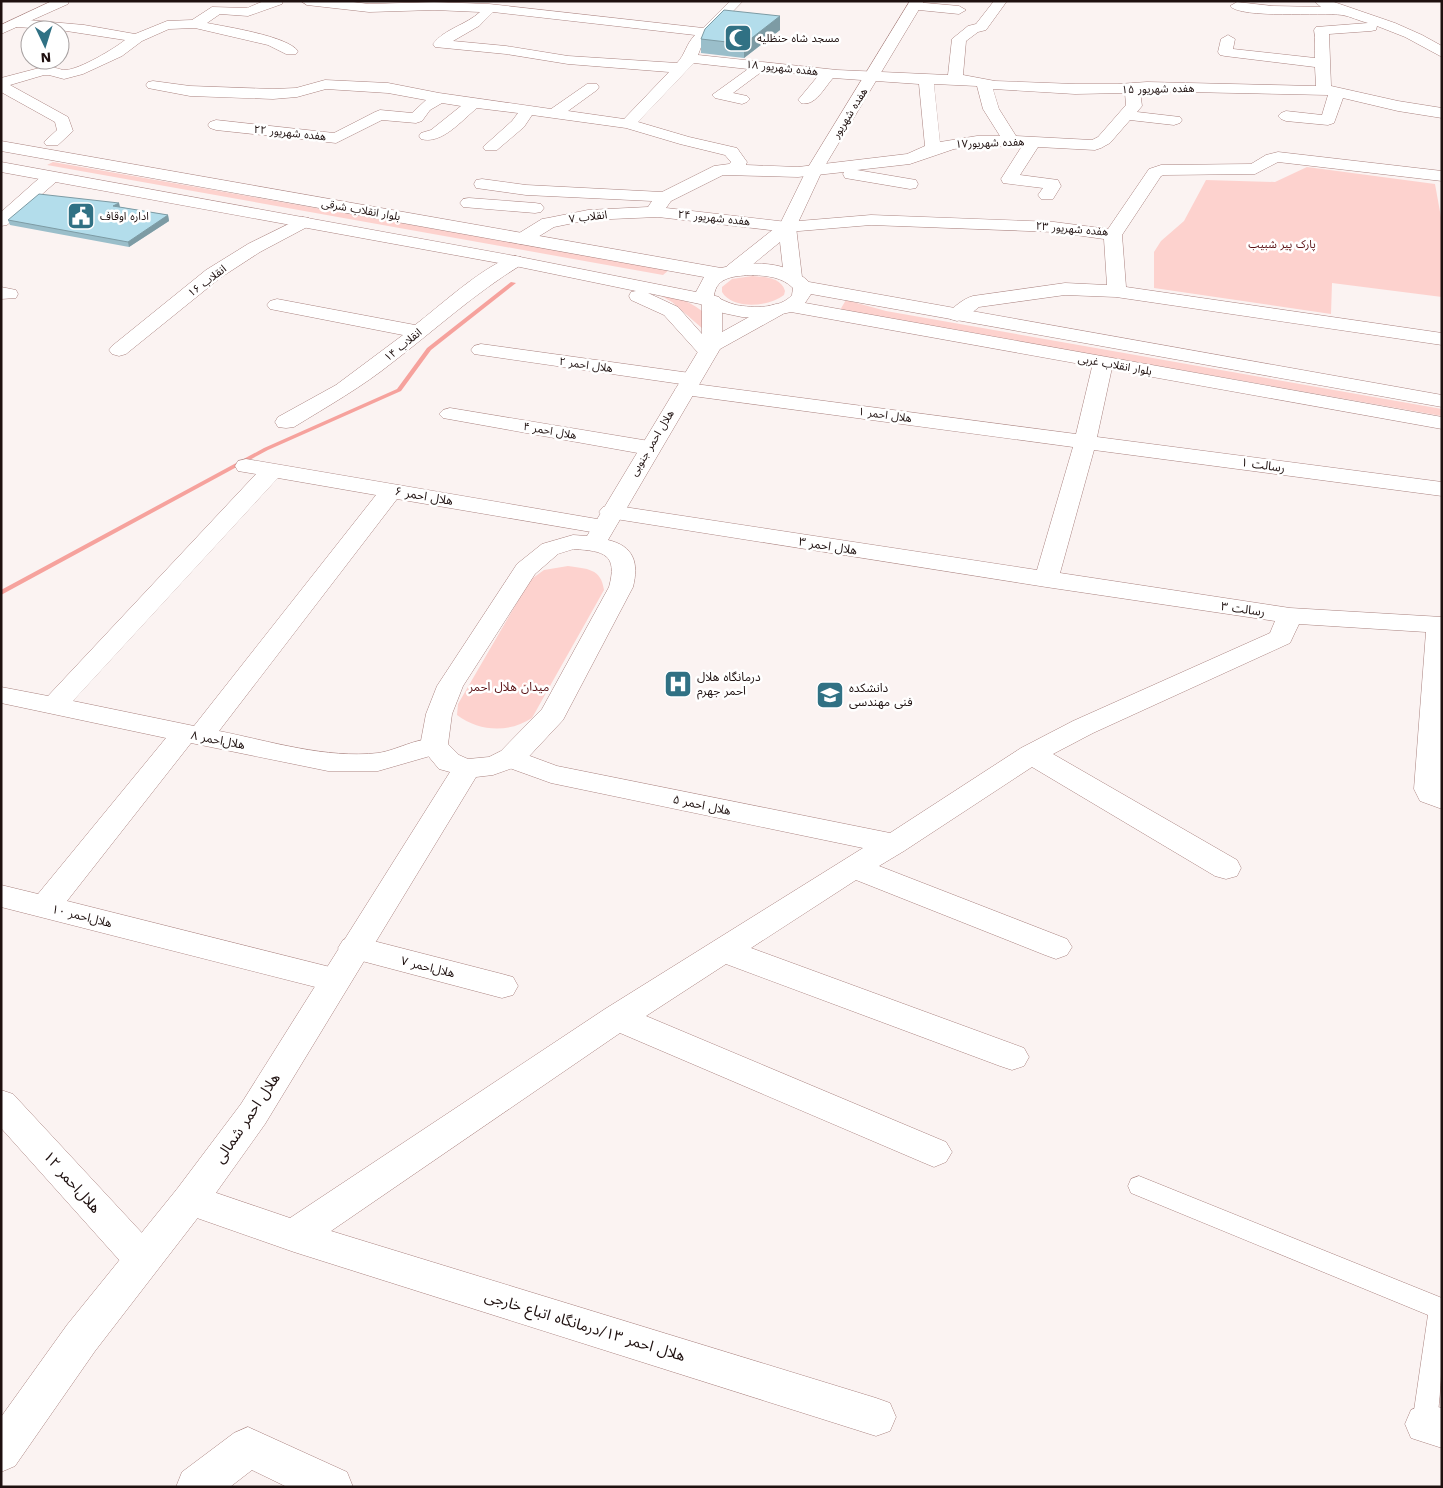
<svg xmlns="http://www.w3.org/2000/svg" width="1443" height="1488" font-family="'Work Sans','Noto Sans Arabic',sans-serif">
	<rect width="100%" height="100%" fill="#fbf3f2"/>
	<g fill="#fdd2ce">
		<polygon points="53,162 669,270 663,275 47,165"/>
		<polygon points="1307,167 1435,184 1442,223 1442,297 1332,283 1331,314 1154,288 1154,252 1161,241 1184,221 1206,180 1275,182"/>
		<path d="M752 276C764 277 781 277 785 291L784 295C768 307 733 310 722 292V287L732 279Z"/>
		<path d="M647 288C667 294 685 298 702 311L703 329 672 302Z"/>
		<polygon points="846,300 886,311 1442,409 1442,416 840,310"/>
		<path d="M568 566C587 569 601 568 604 590L532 718C509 733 480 732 457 715L458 704 530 580 544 570Z"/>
	</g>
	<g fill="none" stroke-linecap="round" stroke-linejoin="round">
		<polygon fill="#f6a29d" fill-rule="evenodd" points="511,282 516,283 431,350 401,391 268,450 1,595 1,590 264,448 397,389 427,348"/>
		<g stroke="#aa8380" stroke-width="1">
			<path id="service" d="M1139 1176 1442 1298C1442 1334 1443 1401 1434 1433L1425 1436 1416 1433 1412 1424 1428 1315 1131 1193 1128 1186 1131 1179Z"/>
		</g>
		<g stroke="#aa8380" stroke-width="1">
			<g id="minor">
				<path d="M264 1H283L282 4 248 16 220 14 207 23C227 27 287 36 298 51L296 54H286L268 45 195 28 169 29 142 41 122 56 83 74 64 79 49 75H44L10 85 68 117 73 131 58 145H46L44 142 57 130 55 122 1 92V78L43 67C52 65 58 70 66 70 80 69 114 49 125 40L60 30 17 27 12 26 10 23 12 20 17 19 84 25 135 34 167 21 192 20 212 7 247 8Z"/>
				<path d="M301 1H345L369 4 434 2 489 4 703 28 730 1H743L703 42 698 55 837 70 948 75 952 39 968 26 976 24 994 1H1007L986 30 978 32 966 41 963 75 995 81 1075 84H1118L1147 82 1316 86 1315 67 1225 56 1220 55 1218 52 1221 39 1228 35 1235 39 1233 49 1315 58C1314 48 1316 40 1314 30L1316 27 1368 23C1359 21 1350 16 1342 15 1322 12 1241 19 1230 6L1237 2 1273 6 1321 7 1314 1H1331L1395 23 1422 35 1442 46V57L1405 37 1377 26 1376 30 1371 31 1329 34 1331 86 1398 101 1442 108V118L1398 111 1343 98 1334 123 1328 125 1286 121 1281 119 1278 116 1281 113 1286 111 1322 115 1328 95 1140 91 1142 106 1137 112 1180 117 1182 120 1180 123 1174 125 1130 120 1110 143 1101 148 1095 150 1038 147 1020 175 1058 180 1061 186 1053 199H1041L1038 195 1043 188 1003 183 1001 179 1022 146H977L954 149 910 164 857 170 916 180 918 184 916 188 910 189 845 178 843 174 844 172 798 177 723 175 671 201 666 208 787 222 871 215 1054 222 1108 229 1149 169 1161 165 1251 164 1266 155 1278 152 1442 171V181L1278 162 1255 174 1164 175 1161 176 1122 235 1126 287 1442 333V345L1116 297 1065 295 979 307 964 319 957 321 950 319 947 315C953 307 963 299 973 296L1065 283 1107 285 1104 239 1054 232 871 225 787 232 658 217 588 220 554 227 528 243 522 244 516 243 513 239 516 235 542 219 548 218 588 210 648 207 652 201 526 195 476 188 474 184 476 180 482 179 526 185 662 192 714 166 729 164 731 162 725 155 680 144 626 128 532 115 524 127 497 150H485L483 147 512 121 518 113 477 108C462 120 442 145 421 139L419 136 421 133 431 130 461 106 442 103 430 110 422 121 416 123 382 120 336 143 216 130 210 128 208 125 210 122 216 120 334 133 375 112 380 110 412 113 426 100 388 93 326 89 297 97 273 99 190 96 153 89 148 88 146 85 148 82 153 81 190 86 273 89 296 88 325 80 388 83 439 93 551 109 587 84H597L599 87 597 90 568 111 624 119 669 72 568 64 506 54 435 47 433 44C444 29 466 25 480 12L434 10 369 12 307 5ZM493 12 695 35C686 44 685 55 677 63L568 56 506 46 453 41 479 26ZM694 63 748 69 712 95 715 98 742 104 747 102 750 99 747 96 733 93 764 70 818 76 798 100 801 103C815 107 824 88 833 78L919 84 925 146 907 154 798 167 746 165 747 162 737 148 689 137 638 122ZM934 84 977 86 983 109 1000 136H977L940 142ZM993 89 1075 94 1125 93 1126 105 1098 137 1092 140 1016 136 999 109Z"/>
				<polygon points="914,2 959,6 966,10 959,14 909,9 907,6"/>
				<polygon points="51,172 57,173 59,177 57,181 7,225 1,226 1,212 45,173"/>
				<polygon points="469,198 535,203 541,204 544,208 541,212 535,213 463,207 460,203 463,199"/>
				<polygon points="303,217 309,218 312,222 309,226 260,252 220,278 126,354 119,356 112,354 109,350 112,346 206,270 248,244"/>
				<path d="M515 256 521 257 524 261 521 265C475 293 436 329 393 362 362 387 328 406 294 427L286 428 278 427 275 422 278 417 336 385 403 335 270 309 267 305 270 301 277 299 415 325C440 306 486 263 515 256Z"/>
				<polygon points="1,287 16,290 18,294 16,298 1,299"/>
				<polygon points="481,344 690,373 697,375 700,379 695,384 1076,434 1093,363 1096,359 1103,357 1110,359 1113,363 1097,437 1442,482 1442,496 1094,450 1060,573 1290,608 1442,617 1442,809 1420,801 1414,789 1426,632 1299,624 1290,643 1093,733 1053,754 1237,860 1241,868 1237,876 1226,879 1215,876 1032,767 904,851 879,866 1067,939 1072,947 1067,955 1056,959 1045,955 856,880 751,948 1024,1048 1029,1057 1024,1066 1012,1070 1000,1066 726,964 646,1016 946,1142 952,1152 946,1162 934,1167 922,1162 620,1033 331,1231 876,1398 890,1403 896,1417 890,1431 876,1436 294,1252 177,1211 172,1200 177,1189 190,1184 290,1218 605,1009 863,848 551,783 501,765 497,758 501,751 511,749 557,766 890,833 1021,748 1073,721 1270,633 1275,621 1046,587 603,517 599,512 603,507 611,505 1037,570 1073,447 685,395 678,393 675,389 681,384 474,354 471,350 474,346"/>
				<polygon points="450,408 649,441 657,443 660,448 657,453 649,455 443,418 439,414 443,410"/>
				<path d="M246 459 603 520 611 522 615 527 611 532 603 534 397 499 219 731C269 741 327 759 378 753 399 750 422 734 444 740L448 746 444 752 378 771H328L191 743 67 901 346 971 351 980 346 989 335 992 1 907V885L38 894 166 738 1 703V687L48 696 256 474 238 471 235 466 238 461ZM278 478 376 495 194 726 73 701Z"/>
				<polygon points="354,936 502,974 513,977 518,986 513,995 502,998 343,956 338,948 343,940"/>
				<polygon points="1,1090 13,1094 155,1247 161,1259 155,1271 142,1276 129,1271 1,1128"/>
				<polygon points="1425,1404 1442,1408 1442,1448 1411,1438 1405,1424 1411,1410"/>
				<polygon points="248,1427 347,1472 353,1487 287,1487 252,1470 230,1487 176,1487 182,1472 234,1433"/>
			</g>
		</g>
		<g stroke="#aa8380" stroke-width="1">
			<polygon id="tertiary" points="52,1 69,1 68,4 1,34 1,25"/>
		</g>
		<g stroke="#aa8380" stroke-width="1">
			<g id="secondary">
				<polygon points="910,1 924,1 823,169 796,227 802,277 800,281 793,283 786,281 784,277 780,242 741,274 734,276 727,274 725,270 727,266 780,224 807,169"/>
				<path d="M712 295 719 297 722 301V332L769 306 776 304 783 306 786 310 783 314 720 349 608 540C634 546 639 563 633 587L563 720 521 765 493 775 476 777 265 1124 203 1211 95 1351 15 1466 1 1472V1417L67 1325 177 1189 241 1104 450 772 439 769 420 746 426 714 437 686 517 564 542 544 573 535 587 536 702 345V301L705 297ZM574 549C604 551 618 554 609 587L542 709 501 751 489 757 468 759 459 755 448 744 452 714 463 686 535 574 558 554Z"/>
			</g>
		</g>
		<g stroke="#aa8380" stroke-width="1">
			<path id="primary" d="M1 141 721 268C749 261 787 260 809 282L1442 395V407L811 294 805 303 1442 417V429L791 312 764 318 742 317 723 313 700 304 648 293 678 307 718 352 715 356 708 358 701 356 664 315 631 300 629 296 631 292 636 291 515 266 1 172V162L515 256 696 292 704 277 1 151ZM753 275C768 276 782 277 793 288L792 295C780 309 753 308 736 305 728 303 721 299 714 296 716 276 736 276 753 275Z"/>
		</g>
		<use href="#service" fill="#fff" fill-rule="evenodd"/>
		<use href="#minor" fill="#fff" fill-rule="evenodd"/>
		<use href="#tertiary" fill="#fff" fill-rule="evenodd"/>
		<use href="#secondary" fill="#fff" fill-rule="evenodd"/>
		<use href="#primary" fill="#fff" fill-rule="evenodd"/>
	</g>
	<g fill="#9abeca">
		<polygon points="780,16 780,30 744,58 701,53 701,39"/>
		<polygon points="119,203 120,207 168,215 169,221 129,247 10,225 8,220"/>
	</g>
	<g fill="#7d9ba4">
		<polygon points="780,16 780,30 744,58 744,44"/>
		<polygon points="119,203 120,209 113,206"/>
		<polygon points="168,215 169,221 129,247 128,242"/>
	</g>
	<g fill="#b3ddeb" stroke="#7d9ba4">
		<polygon points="724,10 780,16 744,44 701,39 705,29"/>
		<polygon points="39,194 119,203 113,206 168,215 128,242 8,220"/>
	</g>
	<defs>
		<g id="mosque-square" transform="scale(1.4375)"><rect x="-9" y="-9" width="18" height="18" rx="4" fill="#307184" stroke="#fff"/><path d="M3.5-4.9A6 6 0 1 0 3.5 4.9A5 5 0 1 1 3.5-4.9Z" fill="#fff"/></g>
		<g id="civic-square" transform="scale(1.4375)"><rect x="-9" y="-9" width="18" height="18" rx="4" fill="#307184" stroke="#fff"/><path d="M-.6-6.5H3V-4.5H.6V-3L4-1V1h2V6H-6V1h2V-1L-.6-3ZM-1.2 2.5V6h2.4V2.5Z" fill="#fff"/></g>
		<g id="hospital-square" transform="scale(1.4375)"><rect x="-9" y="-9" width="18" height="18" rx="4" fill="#307184" stroke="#fff"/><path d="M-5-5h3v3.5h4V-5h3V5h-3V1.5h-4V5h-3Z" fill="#fff"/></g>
		<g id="university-square" transform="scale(1.4375)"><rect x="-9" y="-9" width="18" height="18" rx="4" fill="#307184" stroke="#fff"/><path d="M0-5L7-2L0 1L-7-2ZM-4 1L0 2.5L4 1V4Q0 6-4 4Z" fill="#fff"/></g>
	</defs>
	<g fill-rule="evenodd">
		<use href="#mosque-square" x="738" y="38"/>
		<use href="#civic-square" x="81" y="216"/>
		<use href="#hospital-square" x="678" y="684"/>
		<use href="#university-square" x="830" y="695"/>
	</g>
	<g text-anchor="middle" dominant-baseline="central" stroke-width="5" stroke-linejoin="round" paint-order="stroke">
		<g font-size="11" fill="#1e100f" stroke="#fff" text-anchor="start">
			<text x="757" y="38">مسجد شاه حنظلیه</text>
			<text x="100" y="216">اداره اوقاف</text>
		</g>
		<g font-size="11" fill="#1e100f" stroke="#fff">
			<text transform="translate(782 68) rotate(6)">هفده شهریور ۱۸</text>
			<text transform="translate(1158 89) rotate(-1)">هفده شهریور ۱۵</text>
			<text transform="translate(850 113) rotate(-58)">هفده شهریور</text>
			<text transform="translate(290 133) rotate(6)">هفده شهریور ۲۲</text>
			<text transform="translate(990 143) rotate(-2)">هفده شهریور۱۷</text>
			<text transform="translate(361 210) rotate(10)">بلوار انقلاب شرقی</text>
			<text transform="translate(588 217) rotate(-7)">انقلاب ۷</text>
			<text transform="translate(714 218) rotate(6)">هفده شهریور ۲۴</text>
			<text transform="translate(1072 229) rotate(5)">هفده شهریور ۲۳</text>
			<text transform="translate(207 281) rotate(-37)">انقلاب ۱۶</text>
			<text transform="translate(403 345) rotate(-39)">انقلاب ۱۴</text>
			<text transform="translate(586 365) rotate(8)">هلال احمر ۲</text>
			<text transform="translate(1115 365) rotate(10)">بلوار انقلاب غربی</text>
			<text transform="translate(885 415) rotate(8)">هلال احمر ۱</text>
			<text transform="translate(550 431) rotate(10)">هلال احمر ۴</text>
			<text transform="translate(652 443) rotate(-59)">هلال احمر جنوبی</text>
		</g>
		<g font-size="11" fill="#5a1215" stroke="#fff">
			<text x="1282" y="244">پارک پیر شبیب</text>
		</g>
		<g font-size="12" fill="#1e100f" stroke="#fff">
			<text transform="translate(1263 465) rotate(8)">رسالت ۱</text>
			<text transform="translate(424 496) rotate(10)">هلال احمر ۶</text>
			<text transform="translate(828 546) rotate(9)">هلال احمر ۳</text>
			<text transform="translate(1243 609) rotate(8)">رسالت ۳</text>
			<text transform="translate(218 740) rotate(11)">هلال‌احمر ۸</text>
			<text transform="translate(702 805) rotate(12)">هلال احمر ۵</text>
			<text transform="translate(82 916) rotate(14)">هلال‌احمر ۱۰</text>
			<text transform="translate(428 967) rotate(14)">هلال‌احمر ۷</text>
		</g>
		<g font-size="12" fill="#1e100f" stroke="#fff" text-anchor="start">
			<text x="697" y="677">درمانگاه هلال<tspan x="697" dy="14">احمر جهرم</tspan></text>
			<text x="849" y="688">دانشکده<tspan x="849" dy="14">فنی مهندسی</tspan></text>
		</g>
		<g font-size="12" fill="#5a1215" stroke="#fff">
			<text x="509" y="687">میدان هلال احمر</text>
		</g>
		<g font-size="15" fill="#1e100f" stroke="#fff">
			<text transform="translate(247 1118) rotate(-56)">هلال احمر شمالی</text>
			<text transform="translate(72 1182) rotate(48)">هلال‌احمر ۱۲</text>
			<text transform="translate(585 1326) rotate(17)">هلال احمر ۱۳/درمانگاه اتباع خارجی</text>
		</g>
	</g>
	<rect width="1443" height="1488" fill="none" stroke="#1e100f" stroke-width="5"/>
	<g transform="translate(45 45) rotate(176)"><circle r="24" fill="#ffffff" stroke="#a59f9f"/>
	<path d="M0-4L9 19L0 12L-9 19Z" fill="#307184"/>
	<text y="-8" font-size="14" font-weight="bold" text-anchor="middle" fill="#1e100f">N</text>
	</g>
</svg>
